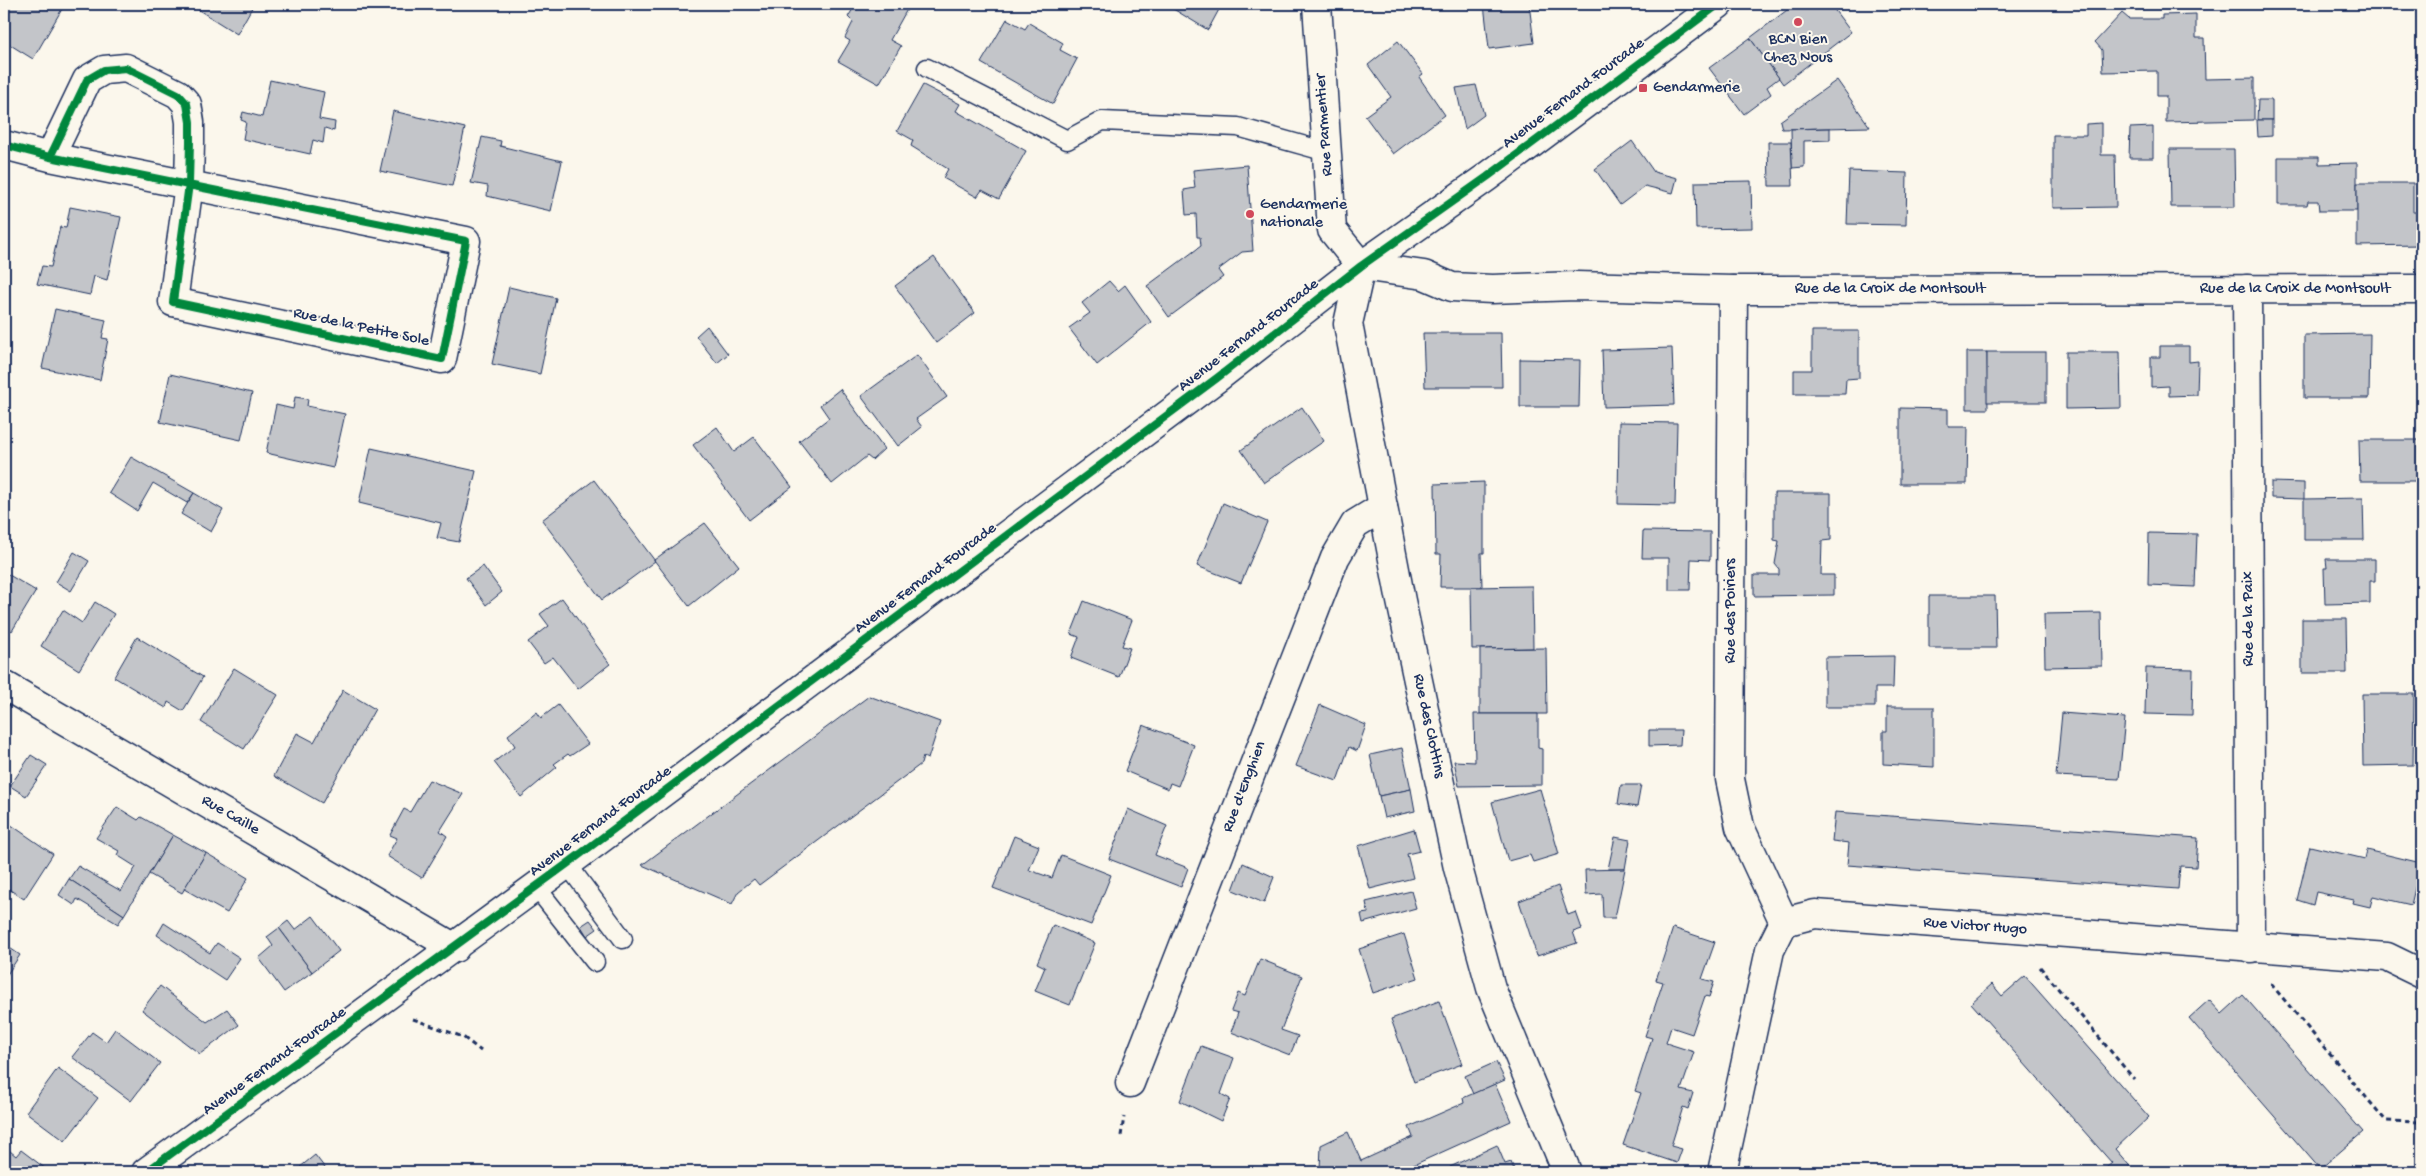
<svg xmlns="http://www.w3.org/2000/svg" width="2426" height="1176" font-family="'Gochi Hand',sans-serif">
	<rect width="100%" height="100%" fill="#fbf7ec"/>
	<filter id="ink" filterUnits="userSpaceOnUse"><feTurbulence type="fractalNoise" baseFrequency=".02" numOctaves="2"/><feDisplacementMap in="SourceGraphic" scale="10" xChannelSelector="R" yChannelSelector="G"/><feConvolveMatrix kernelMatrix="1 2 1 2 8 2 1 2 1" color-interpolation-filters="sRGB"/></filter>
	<g filter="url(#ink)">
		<g fill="#c3c5c9" stroke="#1b2f5e">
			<polygon points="8,4 54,4 62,9 33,59 4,41 4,11"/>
			<polygon points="189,4 254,4 237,34"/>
			<polygon points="856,4 910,4 890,40 901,46 879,84 838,61 850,41 845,38 853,22 848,17"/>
			<polygon points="1165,4 1222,4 1208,30"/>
			<polygon points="1484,4 1529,4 1534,43 1489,49"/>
			<polygon points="1795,4 1830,4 1851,32 1783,84 1750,38"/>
			<polygon points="2122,13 2129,19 2162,19 2162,15 2196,14 2196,38 2204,38 2205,79 2254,78 2254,120 2166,122 2166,96 2157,96 2157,71 2103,72 2102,50 2095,42"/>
			<polygon points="1007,19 1025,29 1029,23 1063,43 1060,50 1077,59 1053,104 981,63"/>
			<polygon points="1750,38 1779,78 1767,87 1771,94 1744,114 1709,68"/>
			<polygon points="1398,41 1423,74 1419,77 1445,115 1393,154 1365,116 1391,97 1368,65"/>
			<polygon points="270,80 324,92 319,119 335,122 334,131 325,128 323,143 313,140 310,154 243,139 246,122 241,120 243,112 262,117"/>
			<polygon points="1837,80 1870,127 1782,129 1780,121"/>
			<polygon points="923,85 960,104 956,111 1026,151 999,199 982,190 977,197 943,178 948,169 911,146 913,140 897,131"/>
			<polygon points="1476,85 1484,115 1465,129 1456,88"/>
			<polygon points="2258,100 2272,100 2272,120 2257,120"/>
			<polygon points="393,111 465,128 452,186 380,171"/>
			<polygon points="2257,120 2272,120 2272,136 2258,137"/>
			<polygon points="2101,123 2101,155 2115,155 2116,207 2053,208 2053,135 2086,135 2086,124"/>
			<polygon points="2153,127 2153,158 2129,158 2130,128"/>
			<polygon points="1830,128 1830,140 1804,141 1804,167 1792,168 1791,129"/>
			<polygon points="482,137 501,141 500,146 562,161 551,211 487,196 488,186 471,183"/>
			<polygon points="1632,141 1654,172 1677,178 1673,193 1645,186 1620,205 1595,169"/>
			<polygon points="1768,142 1791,142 1793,186 1769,186"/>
			<polygon points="2170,149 2234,149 2235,207 2171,207"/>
			<polygon points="2278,157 2319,157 2319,164 2357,163 2357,211 2319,211 2318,201 2308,201 2307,205 2278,205"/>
			<polygon points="1247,165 1253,251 1242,252 1218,270 1223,277 1169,317 1147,286 1201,246 1200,237 1197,237 1196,214 1186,215 1184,190 1195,188 1193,170"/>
			<polygon points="1849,171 1907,173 1906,225 1847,224"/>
			<polygon points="1751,181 1752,228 1696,229 1695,182"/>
			<polygon points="2357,183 2413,183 2413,212 2422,212 2422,245 2357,246"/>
			<polygon points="70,207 121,217 107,280 94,276 90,295 37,284 42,266 51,267 60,227 66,228"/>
			<polygon points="934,257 975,313 936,343 895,286"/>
			<polygon points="1109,281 1118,291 1125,285 1151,322 1097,365 1069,328 1090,313 1082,303"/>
			<polygon points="509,287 556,298 540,374 492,364"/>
			<polygon points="55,309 106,320 102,338 108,339 100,380 42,368"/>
			<polygon points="707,326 728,354 717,363 696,336"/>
			<polygon points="1812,331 1859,331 1859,378 1846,379 1845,394 1794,394 1794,370 1812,370"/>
			<polygon points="1423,333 1501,333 1502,387 1425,387"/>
			<polygon points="2370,334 2369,398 2304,398 2304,335"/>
			<polygon points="2160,346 2189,346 2189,362 2198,361 2197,395 2169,396 2169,386 2151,387 2151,357 2160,357"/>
			<polygon points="1672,348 1674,405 1604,407 1602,350"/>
			<polygon points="1967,352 1987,352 1988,409 1967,409"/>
			<rect x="1987" y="352" width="59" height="50"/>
			<polygon points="2066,352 2120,352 2121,408 2066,409"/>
			<polygon points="917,355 947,397 916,419 922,427 898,446 861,396"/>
			<polygon points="1520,359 1580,360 1579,407 1520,407"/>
			<polygon points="170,374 252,393 241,440 160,422"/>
			<polygon points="840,389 884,449 872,460 867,456 832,484 799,441 829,418 820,405"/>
			<polygon points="295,397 308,399 307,406 345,414 333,468 266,453 276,405 293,409"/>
			<polygon points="1302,407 1324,441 1264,483 1241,450"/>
			<polygon points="1900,408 1948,409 1948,427 1968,427 1967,484 1900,484"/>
			<polygon points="1619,422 1677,423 1675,505 1618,504"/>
			<polygon points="717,427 734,452 754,437 792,487 749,520 693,445"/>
			<polygon points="2359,440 2422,440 2422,481 2360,481"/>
			<polygon points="371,448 476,471 459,542 437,538 441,523 359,503"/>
			<polygon points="131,457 194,493 187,503 153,483 137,511 109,493"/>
			<polygon points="594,480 655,561 602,600 542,520"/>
			<polygon points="1484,482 1484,553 1481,553 1482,587 1440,587 1441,554 1436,554 1435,484"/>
			<polygon points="2271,482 2304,483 2304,499 2271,498"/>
			<polygon points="194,493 223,510 211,532 181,514"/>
			<polygon points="1774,493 1831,493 1831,540 1822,541 1821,575 1834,575 1834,595 1754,596 1754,575 1779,575 1779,569 1775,564 1779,541 1774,540"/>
			<polygon points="2363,498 2364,540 2304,540 2304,499"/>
			<polygon points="1223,503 1267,522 1241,583 1197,566"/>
			<polygon points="705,523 739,566 689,606 654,560"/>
			<polygon points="1643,531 1710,532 1710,560 1691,559 1690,590 1669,590 1669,558 1642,558"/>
			<polygon points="2149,533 2197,534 2195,587 2148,585"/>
			<polygon points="74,552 89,561 71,591 56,582"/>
			<polygon points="2326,559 2375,559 2375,581 2370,581 2370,603 2325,604 2324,568 2327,568"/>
			<polygon points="483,566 502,592 486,605 466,578"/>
			<polygon points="4,572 36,591 12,631 4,625"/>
			<polygon points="1532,586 1533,648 1472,649 1471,587"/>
			<polygon points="1929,596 1995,596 1996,648 1929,648"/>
			<polygon points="562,598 610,664 578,689 553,657 544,663 528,642 549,626 540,614"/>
			<polygon points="1084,601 1132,620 1122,646 1130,648 1119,677 1071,658 1079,637 1071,634"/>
			<polygon points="95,602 114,614 79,670 41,646 63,610 82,623"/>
			<polygon points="2101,613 2102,666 2045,667 2044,614"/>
			<polygon points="2302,619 2346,619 2347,673 2302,673"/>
			<polygon points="137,637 203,677 183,711 168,702 166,708 114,677"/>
			<polygon points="1546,648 1547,714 1480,714 1480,649"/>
			<polygon points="1894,656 1893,688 1875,688 1875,707 1825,707 1825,657"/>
			<polygon points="234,668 278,695 244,749 201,722"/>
			<polygon points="2146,668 2193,669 2192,715 2145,714"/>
			<polygon points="343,690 375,709 322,803 274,776 297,733 314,742"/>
			<polygon points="2362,694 2414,694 2413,765 2363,766"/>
			<polygon points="869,696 940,722 928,759 923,757 921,764 759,885 754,879 738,892 732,904 642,865"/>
			<polygon points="558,705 588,744 570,756 568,754 554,764 557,767 521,797 494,762 515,746 508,735 537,712 541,718"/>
			<polygon points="1320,705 1366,725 1357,751 1349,747 1337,781 1296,766"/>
			<polygon points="1887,707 1934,707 1934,767 1883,764 1883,731 1887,731"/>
			<polygon points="2062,713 2125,718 2119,779 2056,776"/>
			<polygon points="1474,714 1538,714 1538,748 1542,749 1542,785 1459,786 1454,761 1475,762"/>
			<polygon points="1143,725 1194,745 1178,786 1170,783 1168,789 1125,771"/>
			<polygon points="1649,730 1681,730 1680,745 1649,746"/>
			<polygon points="1402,748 1411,789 1379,796 1370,755"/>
			<polygon points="31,755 47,765 26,796 10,786"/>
			<polygon points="429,780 463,794 440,831 447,836 422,878 387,856 397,838 390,835 404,809 410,812"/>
			<polygon points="1621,785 1641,785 1637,807 1618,804"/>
			<polygon points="1411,789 1415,811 1384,818 1379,796"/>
			<polygon points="1540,789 1559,854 1533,862 1530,855 1508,861 1492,802"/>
			<polygon points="117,807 138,820 141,817 173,835 124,915 69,879 78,866 121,891 136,867 117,855 119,851 96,838"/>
			<polygon points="1128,809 1167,826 1155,855 1188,868 1181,887 1109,859"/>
			<polygon points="1835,812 2198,838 2196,867 2180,866 2178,889 1847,865 1849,843 1832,841"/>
			<polygon points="4,820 53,854 24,899 4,886"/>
			<polygon points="1414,829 1420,851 1407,854 1413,878 1370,889 1358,846"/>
			<polygon points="173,835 206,853 182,893 149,874"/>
			<polygon points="1014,836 1039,846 1029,870 1052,878 1061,855 1111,875 1091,925 993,888"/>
			<polygon points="1615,837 1630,840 1625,869 1608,869"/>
			<polygon points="2310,846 2365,859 2367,850 2421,863 2411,905 2373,896 2370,907 2353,903 2354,900 2316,892 2313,905 2297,900"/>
			<polygon points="206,853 248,878 227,913 184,889"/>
			<polygon points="1243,863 1274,877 1264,903 1233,890"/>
			<polygon points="1625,869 1615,918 1603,918 1602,894 1586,895 1585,870"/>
			<polygon points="69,879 124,915 118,924 77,899 74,905 59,895"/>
			<polygon points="1558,886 1568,915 1576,912 1582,929 1573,932 1577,943 1537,956 1519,901"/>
			<polygon points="1411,891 1416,908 1363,923 1361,914 1368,913 1366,902"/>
			<polygon points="313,916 339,951 312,972 279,928 288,921 295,930"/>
			<polygon points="590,920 597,929 587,936 581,926"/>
			<polygon points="164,923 210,953 217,943 240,958 225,980 157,935"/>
			<polygon points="1053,925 1095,943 1070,1005 1035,991 1045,967 1037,963"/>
			<polygon points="279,928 312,972 284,992 259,958 273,946 267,937"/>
			<polygon points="1673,928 1715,942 1702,979 1714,982 1709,997 1705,996 1692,1034 1671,1027 1666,1043 1694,1052 1681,1090 1693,1093 1688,1109 1683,1107 1671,1146 1682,1149 1677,1163 1623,1145 1641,1093 1635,1091 1652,1038 1645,1036 1663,982 1656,980"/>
			<polygon points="1404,934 1418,978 1373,993 1359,949"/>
			<polygon points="4,944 20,955 4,979"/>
			<polygon points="1260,959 1302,976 1281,1030 1298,1036 1290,1055 1231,1032 1238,1013 1231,1011 1238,993 1245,996"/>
			<polygon points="2025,976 2149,1117 2115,1149 2135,1172 2101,1172 2112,1163 1971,1003 1992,984 2002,996"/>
			<polygon points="160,986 207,1022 227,1009 239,1025 200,1054 142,1010"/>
			<polygon points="2243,995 2363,1132 2320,1169 2189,1018 2209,1000 2222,1014"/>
			<polygon points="1439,1001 1462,1064 1414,1082 1391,1019"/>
			<polygon points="115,1029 160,1063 131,1101 72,1057 92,1032 106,1042"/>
			<polygon points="1201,1046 1234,1058 1221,1094 1230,1099 1221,1121 1180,1101"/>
			<polygon points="1496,1062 1505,1080 1473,1094 1465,1076"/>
			<polygon points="58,1068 98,1098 65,1141 26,1112"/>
			<polygon points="1495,1084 1511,1121 1398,1172 1324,1172 1320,1170 1321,1145 1348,1132 1361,1161 1413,1137 1409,1127 1464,1103 1463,1098"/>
			<polygon points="1497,1145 1505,1164 1511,1162 1515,1172 1453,1172 1450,1167"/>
			<polygon points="4,1146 16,1156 21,1150 50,1172 4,1172"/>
			<polygon points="315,1155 328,1172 294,1172"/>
		</g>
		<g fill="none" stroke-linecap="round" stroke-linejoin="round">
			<g stroke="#1b2f5e" stroke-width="21">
				<g id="lane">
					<polyline points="927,68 1067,140 1102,121 1238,127 1327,152"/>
					<polyline points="567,864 623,939"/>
					<polyline points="536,887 595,962"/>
				</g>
			</g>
			<g stroke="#1b2f5e" stroke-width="31">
				<g id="street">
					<polyline points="1317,4 1332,230 1361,266"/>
					<polyline points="4,145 50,157 466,241 442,359 173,302 189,184 190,142 190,122 187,104 178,94 126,68 104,70 87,80 50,157"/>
					<polyline points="1361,266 1424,275 1452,287 1492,289 1576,286 1733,290 2422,289"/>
					<polyline points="1361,266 1348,324 1401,601 1458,868 1491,988 1567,1172"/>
					<polyline points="2247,289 2251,948"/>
					<polyline points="1733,290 1730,779 1740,827 1784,922"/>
					<polyline points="4,685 455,948"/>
					<polyline points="1784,922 1815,914 2387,957 2422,974"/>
					<polyline points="1130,1083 1335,558 1355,524 1383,507"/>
					<polyline points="1722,1172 1770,950 1784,922"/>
				</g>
			</g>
			<g stroke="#1b2f5e" stroke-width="31">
				<polyline id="secondary" points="146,1172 567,864 1217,378 1361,266 1487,177 1719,4"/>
			</g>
			<g stroke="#1b2f5e" stroke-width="3" stroke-dasharray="5 4" stroke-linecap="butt">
				<polyline points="2040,967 2134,1079"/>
				<polyline points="2271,984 2386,1121 2422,1122"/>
				<polyline points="413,1019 463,1037 481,1051"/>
				<polyline points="1121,1136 1124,1117"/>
			</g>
			<use href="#lane" stroke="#fbf7ec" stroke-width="18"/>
			<use href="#street" stroke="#fbf7ec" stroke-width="28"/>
			<use href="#secondary" stroke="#fbf7ec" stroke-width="28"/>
			<g stroke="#fbf7ec" stroke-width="11">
				<g id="cycleway">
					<polyline points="4,145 50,157 466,241 442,359 173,302 189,184 190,142 190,122 187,104 178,94 126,68 104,70 87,80 50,157"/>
					<polyline points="146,1172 567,864 1217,378 1361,266 1487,177 1719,4"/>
				</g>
			</g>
			<use href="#cycleway" stroke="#00873e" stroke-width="8"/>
		</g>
	</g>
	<g fill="#d1495b" stroke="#fbf7ec" stroke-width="2">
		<circle cx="1798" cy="22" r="5"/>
		<rect x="1638" y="83" width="10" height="10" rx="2.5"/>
		<circle cx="1250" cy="214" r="5"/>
	</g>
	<g text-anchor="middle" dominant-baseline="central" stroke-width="4" stroke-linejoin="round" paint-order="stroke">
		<g font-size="16" fill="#1b2f5e" stroke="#fbf7ec" text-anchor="start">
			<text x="1798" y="40" text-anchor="middle">BCN Bien<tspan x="1798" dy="18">Chez Nous</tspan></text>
			<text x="1653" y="88">Gendarmerie</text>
			<text x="1260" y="205">Gendarmerie<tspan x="1260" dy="18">nationale</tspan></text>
		</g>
		<g font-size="16" fill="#1b2f5e" stroke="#fbf7ec">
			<text transform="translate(1574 94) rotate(-37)">Avenue Fernand Fourcade</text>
			<text transform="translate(1325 125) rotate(-94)">Rue Parmentier</text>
			<text x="1890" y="289">Rue de la Croix de Montsoult</text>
			<text x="2295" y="289">Rue de la Croix de Montsoult</text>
			<text transform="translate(361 328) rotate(12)">Rue de la Petite Sole</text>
			<text transform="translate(1249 336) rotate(-38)">Avenue Fernand Fourcade</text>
			<text transform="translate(926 579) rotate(-37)">Avenue Fernand Fourcade</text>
			<text transform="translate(1731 611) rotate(-90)">Rue des Poiriers</text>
			<text transform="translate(2249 619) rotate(-90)">Rue de la Paix</text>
			<text transform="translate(1428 726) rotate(78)">Rue des Clottins</text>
			<text transform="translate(1245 787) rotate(-69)">Rue d'Enghien</text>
			<text transform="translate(230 816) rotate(30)">Rue Caille</text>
			<text transform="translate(601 822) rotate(-37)">Avenue Fernand Fourcade</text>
			<text transform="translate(1975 927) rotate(4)">Rue Victor Hugo</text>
			<text transform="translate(275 1062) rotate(-36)">Avenue Fernand Fourcade</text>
		</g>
	</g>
	<rect width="2426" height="1176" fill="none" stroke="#fbf7ec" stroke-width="20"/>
	<rect x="10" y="10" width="2406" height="1156" fill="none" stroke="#1b2f5e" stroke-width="2" filter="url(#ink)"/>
</svg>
